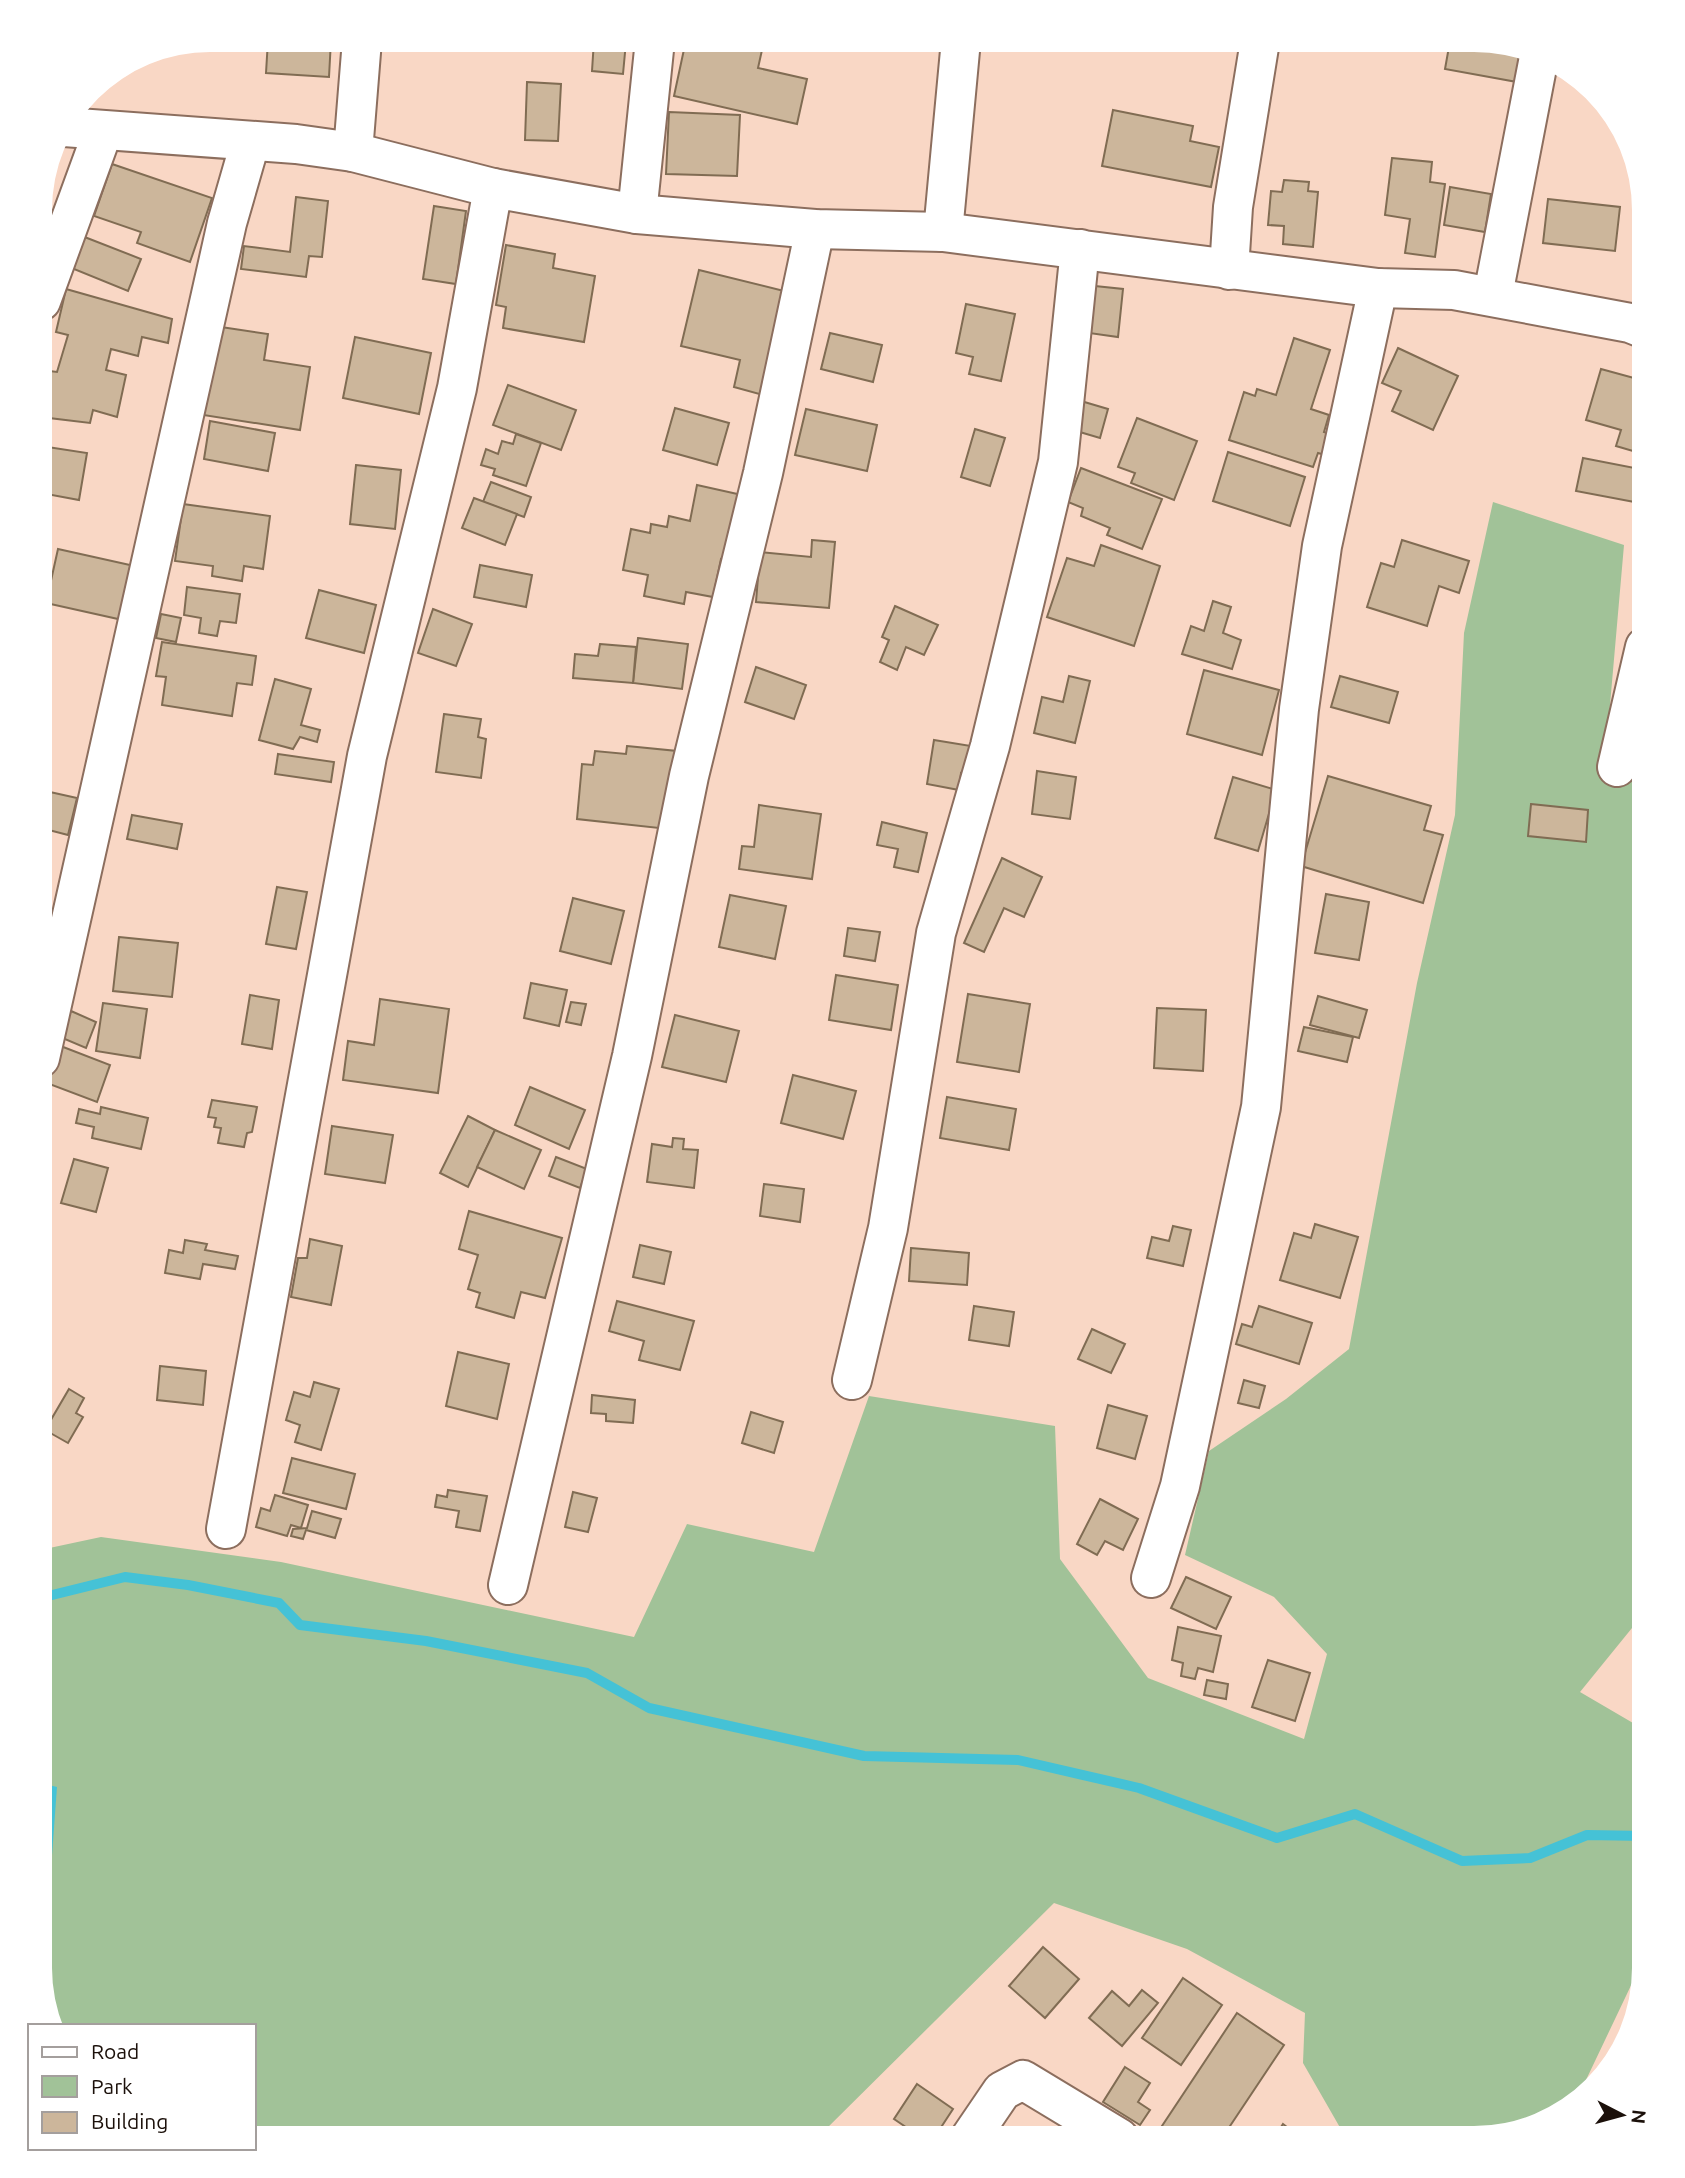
<svg xmlns="http://www.w3.org/2000/svg" width="1685" height="2178" font-family="Ubuntu,sans-serif">
	<rect width="100%" height="100%" fill="#f9d7c5"/>
	<polygon fill="#a1c298" points="1493,502 1624,545 1607,739 1645,747 1645,1612 1580,1692 1645,1730 1645,1956 1576,2101 1569,2109 1475,2138 1346,2138 1303,2063 1305,2013 1187,1949 1054,1903 817,2138 254,2138 254,2026 58,2026 40,1968 40,1550 101,1537 281,1562 634,1637 687,1524 814,1552 869,1396 1055,1426 1060,1559 1148,1678 1304,1739 1327,1654 1274,1597 1185,1555 1209,1451 1286,1399 1349,1349 1417,983 1455,815 1464,633"/>
	<polygon fill="#45c2d6" points="40,1783 57,1787 49,1896 40,1895"/>
	<g fill="none" stroke-linecap="round" stroke-linejoin="round">
		<polyline stroke="#45c2d6" stroke-width="10" points="40,1598 125,1577 188,1585 279,1603 300,1625 426,1641 587,1673 649,1708 864,1756 1018,1760 1139,1788 1277,1838 1355,1814 1462,1861 1530,1858 1587,1835 1645,1836"/>
	</g>
	<g fill="#ccb69b" stroke="#806c53" stroke-width="2">
		<polygon points="268,40 331,40 329,77 266,73"/>
		<polygon points="384,40 452,40 451,50 384,43"/>
		<polygon points="594,40 626,42 623,74 592,71"/>
		<polygon points="686,40 720,40 762,50 758,68 807,79 797,124 674,96"/>
		<polygon points="1450,41 1477,41 1522,52 1517,82 1445,69"/>
		<polygon points="527,82 561,84 558,141 525,140"/>
		<polygon points="1113,110 1193,126 1190,141 1219,147 1211,187 1102,166"/>
		<polygon points="669,112 740,115 737,176 666,174"/>
		<polygon points="1392,158 1432,162 1430,182 1445,184 1435,257 1405,253 1410,219 1385,215"/>
		<polygon points="112,164 212,198 190,262 137,243 141,232 94,216"/>
		<polygon points="1284,180 1309,182 1308,191 1318,192 1313,247 1283,244 1284,226 1268,225 1271,191 1282,192"/>
		<polygon points="1450,187 1491,194 1485,232 1444,225"/>
		<polygon points="296,197 328,201 322,257 309,256 306,277 241,269 244,246 290,252"/>
		<polygon points="1548,199 1620,207 1615,251 1543,243"/>
		<polygon points="434,206 466,211 456,284 423,279"/>
		<polygon points="82,236 141,259 128,291 69,267"/>
		<polygon points="506,245 555,254 553,268 595,276 584,342 503,328 506,307 496,305"/>
		<polygon points="699,270 792,293 767,396 734,387 740,360 681,346"/>
		<polygon points="1095,286 1123,289 1118,337 1089,333"/>
		<polygon points="66,289 172,319 168,343 142,337 138,356 111,349 106,370 126,375 117,417 93,410 90,423 41,417 41,370 57,372 68,335 56,332"/>
		<polygon points="966,304 1015,314 1001,381 969,374 973,357 956,353"/>
		<polygon points="221,327 268,334 264,360 310,367 300,430 197,414"/>
		<polygon points="830,333 882,345 873,382 821,369"/>
		<polygon points="355,337 431,353 419,414 343,398"/>
		<polygon points="1294,338 1330,350 1311,409 1329,415 1324,432 1331,434 1325,455 1318,453 1313,467 1229,440 1244,392 1255,396 1257,389 1276,395"/>
		<polygon points="1398,348 1458,376 1433,430 1392,411 1401,391 1382,383"/>
		<polygon points="1601,369 1645,381 1643,454 1616,446 1621,430 1586,420"/>
		<polygon points="508,385 576,410 561,450 493,425"/>
		<polygon points="1081,401 1108,409 1100,438 1073,430"/>
		<polygon points="675,408 729,423 717,465 663,450"/>
		<polygon points="806,409 877,425 867,471 795,455"/>
		<polygon points="1137,418 1197,441 1174,500 1131,483 1135,473 1118,467"/>
		<polygon points="210,421 275,433 268,471 204,459"/>
		<polygon points="975,429 1005,438 990,486 961,477"/>
		<polygon points="516,434 541,443 526,486 493,475 495,469 481,465 486,449 498,454 502,441 513,444"/>
		<polygon points="41,446 87,453 79,500 41,493"/>
		<polygon points="1228,452 1305,477 1290,526 1213,501"/>
		<polygon points="1583,458 1645,470 1645,504 1576,491"/>
		<polygon points="356,465 401,470 395,529 350,524"/>
		<polygon points="1081,468 1162,499 1142,549 1107,535 1110,528 1081,516 1083,508 1068,502"/>
		<polygon points="491,482 531,497 524,517 483,502"/>
		<polygon points="697,485 742,495 729,561 721,559 713,597 686,592 684,604 644,596 648,575 623,570 631,529 650,533 651,524 667,527 669,516 690,521"/>
		<polygon points="474,498 517,514 505,545 462,528"/>
		<polygon points="183,504 270,516 263,569 244,566 242,581 212,576 213,566 175,561"/>
		<polygon points="812,540 835,542 829,608 756,602 760,552 811,557"/>
		<polygon points="1402,540 1469,561 1459,593 1439,586 1427,626 1367,607 1381,563 1394,567"/>
		<polygon points="1101,545 1160,566 1134,646 1047,617 1067,558 1094,566"/>
		<polygon points="58,549 139,567 127,621 46,603"/>
		<polygon points="480,565 532,575 526,607 474,597"/>
		<polygon points="187,587 240,594 236,623 220,621 217,636 199,633 201,618 184,615"/>
		<polygon points="319,590 376,605 364,653 306,638"/>
		<polygon points="1213,601 1231,607 1223,633 1241,640 1232,669 1182,654 1191,626 1204,631"/>
		<polygon points="895,606 938,625 924,655 906,647 897,670 880,662 889,640 882,637"/>
		<polygon points="433,609 472,624 456,666 418,653"/>
		<polygon points="161,614 181,618 176,642 156,638"/>
		<polygon points="638,638 688,644 682,689 633,683"/>
		<polygon points="162,642 256,656 252,685 237,683 232,716 162,705 166,677 156,676"/>
		<polygon points="600,644 636,647 633,683 573,678 575,654 598,656"/>
		<polygon points="756,667 806,685 794,719 745,702"/>
		<polygon points="1204,670 1279,690 1262,755 1187,734"/>
		<polygon points="1069,676 1090,681 1075,743 1034,733 1042,697 1063,702"/>
		<polygon points="1340,676 1398,692 1389,723 1331,707"/>
		<polygon points="275,679 311,689 301,725 320,730 317,742 300,737 293,749 259,740"/>
		<polygon points="444,714 481,719 478,737 486,739 481,778 436,772"/>
		<polygon points="934,740 977,747 972,775 961,773 959,790 927,784"/>
		<polygon points="627,746 677,751 668,829 577,819 582,764 593,765 595,751 626,754"/>
		<polygon points="278,754 334,762 331,782 275,774"/>
		<polygon points="1037,771 1076,777 1070,819 1032,814"/>
		<polygon points="1328,776 1431,806 1424,830 1443,835 1423,903 1301,866"/>
		<polygon points="1233,777 1276,790 1258,851 1215,838"/>
		<polygon points="41,790 77,798 68,835 41,828"/>
		<polygon points="1531,804 1588,810 1586,842 1528,836"/>
		<polygon points="759,805 821,814 812,879 739,869 742,846 754,847"/>
		<polygon points="132,815 182,824 177,849 127,839"/>
		<polygon points="882,822 927,833 918,872 894,867 898,849 877,845"/>
		<polygon points="1002,858 1042,877 1024,917 1004,908 984,952 964,943"/>
		<polygon points="277,887 307,892 296,949 266,944"/>
		<polygon points="1326,894 1369,902 1359,960 1315,953"/>
		<polygon points="730,895 786,906 775,959 719,947"/>
		<polygon points="573,898 624,911 611,964 560,951"/>
		<polygon points="848,928 880,932 875,961 844,956"/>
		<polygon points="119,937 178,943 172,997 113,991"/>
		<polygon points="836,975 898,985 891,1030 829,1020"/>
		<polygon points="531,983 567,990 559,1026 524,1018"/>
		<polygon points="968,994 1030,1004 1019,1072 957,1062"/>
		<polygon points="250,995 279,1000 272,1049 242,1044"/>
		<polygon points="1318,996 1367,1010 1359,1038 1310,1025"/>
		<polygon points="380,999 449,1009 438,1093 343,1080 348,1041 374,1045"/>
		<polygon points="571,1002 586,1004 581,1025 566,1022"/>
		<polygon points="103,1003 147,1009 140,1058 96,1051"/>
		<polygon points="1157,1008 1206,1010 1203,1071 1154,1068"/>
		<polygon points="71,1011 96,1022 86,1048 60,1037"/>
		<polygon points="675,1015 739,1031 726,1082 662,1067"/>
		<polygon points="1304,1027 1353,1037 1347,1062 1298,1051"/>
		<polygon points="58,1045 110,1065 97,1102 44,1082"/>
		<polygon points="793,1075 856,1091 843,1139 781,1123"/>
		<polygon points="530,1087 585,1110 569,1149 515,1125"/>
		<polygon points="947,1097 1016,1109 1009,1150 940,1138"/>
		<polygon points="212,1100 257,1107 252,1132 247,1133 244,1147 218,1143 221,1128 214,1127 216,1118 208,1117"/>
		<polygon points="101,1107 148,1118 141,1149 92,1138 94,1127 76,1123 79,1109 100,1114"/>
		<polygon points="468,1116 495,1130 468,1187 440,1173"/>
		<polygon points="332,1126 393,1135 385,1183 325,1174"/>
		<polygon points="495,1130 541,1150 524,1189 477,1167"/>
		<polygon points="673,1138 684,1139 683,1149 698,1150 694,1188 647,1182 652,1144 672,1147"/>
		<polygon points="556,1157 587,1169 580,1188 549,1176"/>
		<polygon points="74,1159 108,1168 96,1212 61,1203"/>
		<polygon points="764,1184 804,1189 800,1222 760,1216"/>
		<polygon points="469,1211 562,1238 545,1298 521,1292 514,1318 476,1307 480,1293 468,1289 478,1255 459,1249"/>
		<polygon points="1315,1224 1358,1237 1340,1298 1280,1280 1294,1233 1311,1238"/>
		<polygon points="1173,1226 1191,1230 1183,1266 1147,1258 1152,1237 1169,1241"/>
		<polygon points="310,1239 342,1246 331,1305 291,1297 298,1258 307,1258"/>
		<polygon points="185,1240 207,1244 205,1250 238,1256 235,1269 203,1264 200,1279 165,1273 169,1250 183,1253"/>
		<polygon points="640,1245 671,1252 664,1284 633,1277"/>
		<polygon points="911,1248 969,1253 967,1285 909,1281"/>
		<polygon points="40,1292 48,1294 40,1329"/>
		<polygon points="617,1301 694,1321 680,1370 639,1360 644,1341 609,1331"/>
		<polygon points="974,1306 1014,1312 1009,1346 969,1340"/>
		<polygon points="1259,1306 1312,1323 1299,1364 1236,1344 1242,1324 1252,1327"/>
		<polygon points="1092,1329 1125,1344 1111,1373 1078,1359"/>
		<polygon points="458,1352 509,1364 497,1419 446,1406"/>
		<polygon points="40,1364 47,1365 42,1395 40,1395"/>
		<polygon points="160,1366 206,1371 203,1405 157,1400"/>
		<polygon points="1244,1380 1265,1386 1259,1408 1238,1403"/>
		<polygon points="314,1382 339,1389 321,1450 295,1442 300,1425 286,1420 294,1392 310,1397"/>
		<polygon points="69,1389 84,1398 76,1413 83,1417 68,1443 45,1430"/>
		<polygon points="592,1395 635,1400 633,1423 606,1421 606,1414 591,1413"/>
		<polygon points="1108,1405 1147,1416 1135,1459 1097,1448"/>
		<polygon points="751,1412 783,1422 774,1453 742,1443"/>
		<polygon points="292,1458 355,1474 346,1509 283,1493"/>
		<polygon points="448,1490 487,1496 480,1531 456,1527 459,1511 435,1507 437,1495 447,1497"/>
		<polygon points="573,1492 597,1498 588,1532 565,1527"/>
		<polygon points="275,1495 308,1505 301,1528 291,1525 287,1536 256,1527 261,1508 270,1511"/>
		<polygon points="1100,1499 1138,1519 1123,1550 1105,1541 1097,1555 1077,1544"/>
		<polygon points="312,1511 341,1519 335,1538 306,1530 303,1539 291,1536 293,1529 307,1528"/>
		<polygon points="1186,1577 1231,1597 1216,1629 1171,1608"/>
		<polygon points="1178,1627 1221,1636 1213,1672 1198,1668 1195,1679 1181,1676 1183,1663 1172,1660"/>
		<polygon points="1268,1660 1310,1673 1295,1721 1252,1707"/>
		<polygon points="1207,1680 1228,1684 1226,1699 1204,1695"/>
		<polygon points="1043,1947 1079,1979 1045,2018 1009,1986"/>
		<polygon points="1183,1978 1222,2005 1181,2065 1142,2038"/>
		<polygon points="1142,1990 1158,2003 1122,2046 1089,2018 1112,1991 1129,2006"/>
		<polygon points="1237,2013 1284,2045 1222,2138 1154,2138"/>
		<polygon points="1125,2067 1150,2083 1138,2102 1150,2110 1140,2125 1103,2102"/>
		<polygon points="917,2084 953,2109 934,2138 922,2138 894,2119"/>
		<polygon points="1283,2124 1301,2138 1274,2138"/>
	</g>
	<g fill="none" stroke-linecap="round" stroke-linejoin="round">
		<g stroke="#8c6e5e" stroke-width="42">
			<g id="minor">
				<polyline points="64,127 296,144 353,152 493,188 637,214 815,229 943,232 1378,288 1454,290 1630,323 1645,329"/>
				<polyline points="353,152 362,40"/>
				<polyline points="637,214 655,40"/>
				<polyline points="943,232 961,40"/>
				<polyline points="1229,270 1233,207 1260,41"/>
				<polyline points="1493,295 1539,57"/>
				<polyline points="41,301 103,131"/>
				<polyline points="1617,767 1645,647"/>
				<polyline points="40,1058 227,223 250,143"/>
				<polyline points="852,1380 888,1228 936,933 990,746 1058,462 1080,249"/>
				<polyline points="226,1529 367,756 457,388 493,188"/>
				<polyline points="1151,1578 1180,1486 1261,1107 1299,709 1322,546 1378,288"/>
				<polyline points="508,1585 632,1056 689,776 763,473 815,229"/>
				<polyline points="970,2138 1002,2091 1023,2080 1119,2138"/>
			</g>
		</g>
		<use href="#minor" stroke="#fff" stroke-width="38"/>
	</g>
	<path d="M0 0H1685V2178H0ZM210 52H1474A158 158 0 0 1 1632 210V1968A158 158 0 0 1 1474 2126H210A158 158 0 0 1 52 1968V210A158 158 0 0 1 210 52Z" fill="#fff" fill-rule="evenodd"/>
	<rect x="28" y="2024" width="228" height="126" fill="#ffffff" stroke="#a49f9d" stroke-width="2"/>
	<rect x="42" y="2047" width="35" height="10" fill="#ffffff" stroke="#a49f9d" stroke-width="2"/>
	<text x="91" y="2059" font-size="21" fill="#1b100a">Road</text>
	<rect x="42" y="2076" width="35" height="21" fill="#a1c298" stroke="#a49f9d" stroke-width="2"/>
	<text x="91" y="2094" font-size="21" fill="#1b100a">Park</text>
	<rect x="42" y="2112" width="35" height="21" fill="#ccb69b" stroke="#a49f9d" stroke-width="2"/>
	<text x="91" y="2129" font-size="21" fill="#1b100a">Building</text>
	<g transform="translate(1622 2115) rotate(96)" stroke="#ffffff" stroke-width="5" paint-order="stroke">
	<path d="M0-5L12 26L0 18L-12 26Z" fill="#1b100a"/>
	<text y="-10" font-size="19" font-weight="bold" text-anchor="middle" fill="#1b100a">N</text>
	</g>
</svg>
